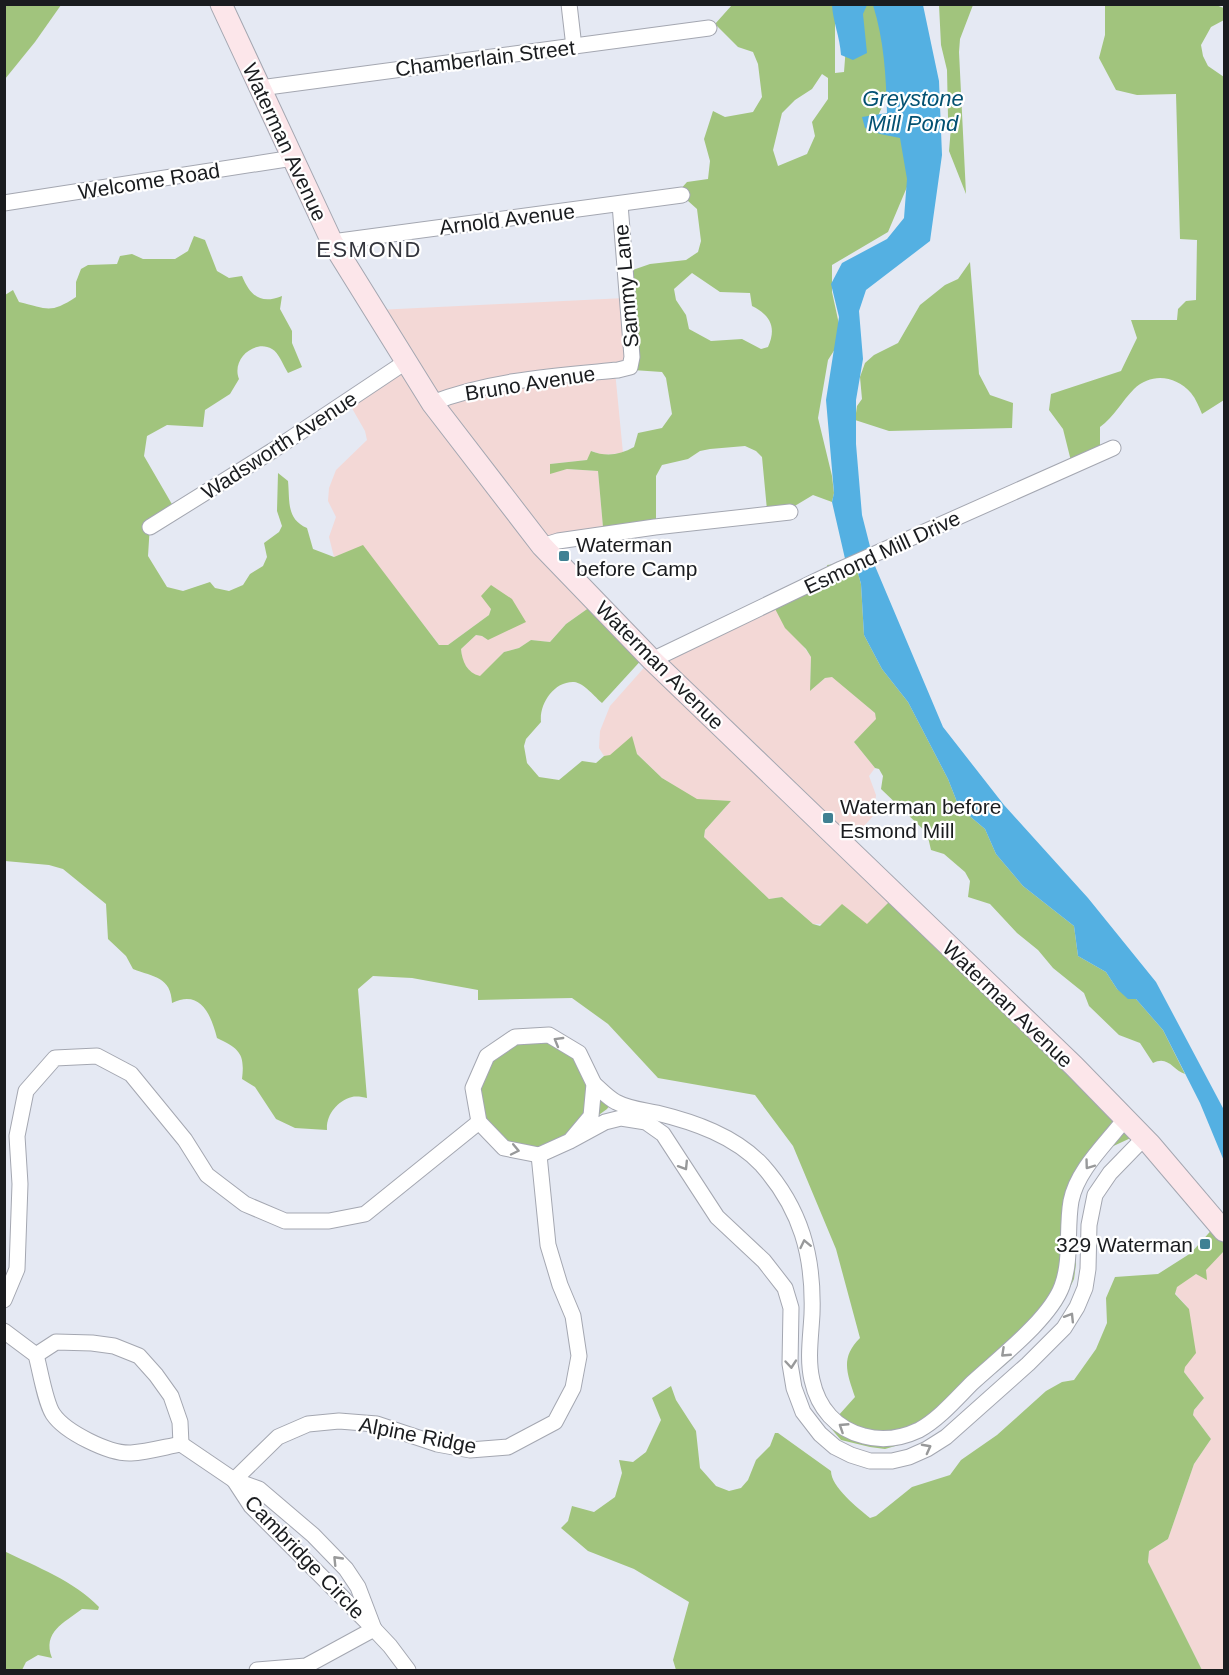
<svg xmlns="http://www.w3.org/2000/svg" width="1229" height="1675" font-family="Helvetica,sans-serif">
	<rect width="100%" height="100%" fill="#e5e9f3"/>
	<g fill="#f3d8d6">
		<polygon points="625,298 630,361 615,371 623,453 602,455 592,451 587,460 550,464 550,473 567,469 598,471 603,527 546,538 590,607 566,624 550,642 531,640 519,648 504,652 480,677 473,675 462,661 461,649 476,635 482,636 488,640 491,609 489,615 448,645 440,646 363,546 334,557 329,537 336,517 328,501 329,488 336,470 367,440 365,431 349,403 406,364 377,310"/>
		<polygon points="771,601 811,657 810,691 825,678 832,676 875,713 877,719 854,742 875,768 869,776 876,795 874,815 846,846 894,897 867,925 813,924 782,897 769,899 704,837 705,830 731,801 697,800 662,778 637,754 604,756 599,748 600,731 610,706 650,661"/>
		<polygon points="1224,1251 1224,1670 1202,1670 1148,1562 1149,1551 1168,1539 1194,1464 1211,1439 1193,1415 1194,1410 1204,1398 1184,1372 1189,1309 1175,1293 1177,1286 1196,1274 1200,1275"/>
	</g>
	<g fill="#a1c47d" fill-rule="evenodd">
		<polygon points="5,4 61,5 35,42 5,79"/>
		<path d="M1213 4 1224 8V20L1211 27 1201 45 1203 56 1208 66 1224 77V400L1202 414C1199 407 1196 399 1191 393 1176 376 1152 372 1134 389 1122 401 1114 417 1100 427V458L1071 461 1063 429 1049 410 1051 394 1121 371 1137 338 1131 320H1177L1178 309 1186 301 1196 300 1197 240 1180 239 1176 94 1137 95 1116 90 1099 58 1105 35V5Z"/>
		<path d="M732 5H835V73L844 72 846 46 863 5H879L889 92 877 118 905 138 909 154 907 187 888 232 832 265V292L842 338 828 360 818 418 832 476 834 493 832 502 813 495 788 510H767L762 457 756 451 745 446 710 449 700 451 688 459 662 465 656 476V522L603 527 598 471 567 469 550 474V464L587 460 591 451C606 457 620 455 634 447L638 433 662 428 672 414 666 378 662 372 633 370 627 272 650 264 686 260 698 252 701 241 697 209 678 192 687 182 708 179 710 161 704 139 713 111 725 117 753 112 762 97 758 64 753 52 738 47 715 24ZM822 74 828 78V99L812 122 815 136 807 154 778 166 773 150 782 113 795 100 812 89ZM692 273 720 292 750 293 752 306C770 315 777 327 768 347L761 349 742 339 711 341 689 329 686 315 676 300 674 289Z"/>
		<polygon points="939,5 973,5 960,39 959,52 966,194 949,151 951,127 948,117 947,70 941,45"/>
		<path d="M194 236 205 240 217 271 229 278 242 276C250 295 260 305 282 296L280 309 292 331V343L302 367 288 373C283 365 279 353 272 349 255 339 231 359 239 379L230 394 205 410 203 427 167 425 147 436 144 456 173 506 150 524 148 556 167 587 183 591 210 582 215 588 229 591 243 585 250 574 263 566 267 557 264 543 279 532 282 526 277 511 278 473 288 481C290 501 286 519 307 528L313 549 334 557 363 545 439 645H448L489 615 491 609 481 596 491 585 512 599 526 622 488 640 482 636 476 635 461 649C462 661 467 673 480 676L504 652 519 648 531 640 550 642 566 624 590 607 645 656 602 703C595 697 584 683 574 682 554 681 539 704 541 722L526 739 524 746 527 763 539 777 559 780 582 761 596 763 604 756 610 755 632 736 637 754 662 778 697 799 731 801 705 830 704 837 769 899 782 897 813 924 820 926 842 904 867 924 894 897 1135 1136 1092 1156 1073 1214 1076 1264 1074 1279 1061 1306 1018 1353 1014 1355 1013 1358 916 1440 885 1449 870 1447 841 1440 829 1426 855 1397C847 1373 840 1358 860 1338L836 1249 793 1146 755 1095 658 1078 608 1024 572 998 478 1000V990L412 978 373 976 358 989 367 1098C363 1097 356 1096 352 1097 337 1101 326 1115 327 1130L295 1128 276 1119 255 1087 242 1079C245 1054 240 1049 217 1038 211 1015 201 989 172 1003 171 977 154 977 133 969L126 956 108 939 106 904 63 869 49 865 5 861V295L13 290 19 302C48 309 50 314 76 297V282L81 269 88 265 117 264 120 256 132 254 143 259H175L188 251Z"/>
		<polygon points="970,262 979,374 990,395 1013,403 1012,428 889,431 855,420 857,406 862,399 860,377 865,363 874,355 898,343 920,305 945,285 958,279"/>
		<path d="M855 562 861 584 864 635 882 669 908 702 948 779 959 807 985 829 996 854 1023 886 1074 926 1078 956 1106 972 1117 989 1136 999 1163 1030 1185 1074C1173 1070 1168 1055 1153 1063L1140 1043 1119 1035 1089 1006 1084 993 1053 968 1038 950 1017 933 990 904 968 897 970 881 965 872 944 854 931 850 927 833 881 789 883 776 879 769 875 768 854 742 876 719 875 713 832 677 825 678 810 691 811 657 806 649 785 628 771 601 829 570 827 565Z"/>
		<polygon points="532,1033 579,1047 613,1101 607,1109 537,1160 484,1135 476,1089 479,1066"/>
		<path d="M1216 1225 1224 1233V1251L1206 1270 1207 1280 1196 1274 1177 1287 1175 1294 1189 1309 1196 1353 1185 1367 1184 1372 1204 1398 1194 1410 1193 1415 1211 1439 1194 1464 1168 1539 1149 1551 1148 1562 1202 1670H676L673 1660 689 1602 634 1569 588 1551 561 1528 568 1521 572 1506 594 1512 615 1497 622 1473 619 1460 633 1462 646 1452 661 1420 652 1398 671 1386 676 1400 696 1431 700 1468 716 1486 729 1491 741 1488 748 1480 756 1460 770 1446 775 1433H778L831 1471C831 1487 858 1508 870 1518L876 1516 912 1487 950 1475 961 1460 997 1435 1046 1391 1062 1382 1074 1380 1096 1349 1107 1323 1106 1298 1115 1277 1158 1274 1191 1253Z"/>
		<path d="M4 1551C37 1567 74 1581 99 1607L98 1610 82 1609C64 1623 42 1632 52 1658L38 1655 26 1662 22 1670H5Z"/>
	</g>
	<g fill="#54b0e2">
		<path d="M832 5H867L863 14 867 53 853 60 841 55C840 37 833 22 832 5Z"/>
		<path d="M873 5H923L939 81 942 155 930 241 866 290 859 311 863 359 856 400V444L862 515 875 566 943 727 1004 805 1088 898 1156 982 1224 1110V1161L1200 1103 1163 1030 1136 999H1128L1117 989 1106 972 1078 956 1074 926 1023 886 996 854 985 829 959 807 948 779 908 702 882 669 864 635 861 584 855 562 846 563 832 502 834 493 826 400 839 317 831 284 842 263 887 239 904 218 907 179 900 138 880 134 865 128 862 117 887 113C886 76 884 40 873 5Z"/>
	</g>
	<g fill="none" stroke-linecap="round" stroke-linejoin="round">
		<g stroke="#a4a7b1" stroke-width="17">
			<g id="street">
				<polyline points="569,4 574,47"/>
				<polyline points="260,88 709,28"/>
				<polyline points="4,203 293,158"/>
				<polyline points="332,242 682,195"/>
				<path d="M432 403C490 380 556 376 618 370L630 367 632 357 620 204"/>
				<polyline points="150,527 272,451 407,361"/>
				<polyline points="542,546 558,541 655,527 790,512"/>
				<polyline points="652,660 841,569 1113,448"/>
				<path d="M594 1084C601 1090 608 1098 616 1102 629 1109 643 1110 657 1113 694 1122 735 1136 762 1165 801 1209 814 1256 812 1314 811 1335 807 1359 812 1380 818 1408 836 1429 864 1436 882 1441 902 1438 919 1430 939 1419 956 1399 972 1383 999 1358 1050 1319 1062 1286 1072 1259 1066 1229 1071 1201 1077 1170 1106 1144 1125 1119"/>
				<polyline points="570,1141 591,1116 594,1084 579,1053 549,1035 515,1037 487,1056 473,1088 479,1122 504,1148 539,1155 570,1141 605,1122 621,1118 646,1122 663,1134 717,1217 764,1261 785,1288 791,1308 790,1364 794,1388 803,1412 820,1434 835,1447 851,1455 870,1461 892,1461 909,1457 927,1449 946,1437 1028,1364 1064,1328 1077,1307 1085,1288 1088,1269 1089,1225 1095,1195 1110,1173 1144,1138"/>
				<polyline points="4,1300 17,1269 20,1184 17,1136 26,1091 55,1058 97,1056 131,1074 185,1140 207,1175 245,1204 285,1221 329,1221 365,1214 479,1122"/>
				<path d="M4 1331 36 1355C40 1369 45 1402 53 1414 65 1432 109 1454 131 1453 147 1452 165 1447 181 1444L234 1480 259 1489 313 1535 346 1569 358 1587 374 1629"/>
				<polyline points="36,1355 56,1342 92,1343 114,1346 139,1356 156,1375 171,1396 180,1422 181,1444"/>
				<polyline points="234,1480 278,1437 308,1424 339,1421 377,1424 437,1444 470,1450 508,1447 555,1422 573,1388 579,1356 573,1316 560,1285 548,1245 539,1155"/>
				<polyline points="234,1480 251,1506 374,1629 390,1646 408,1670"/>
				<polyline points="257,1670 306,1666 374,1629"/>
			</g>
		</g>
		<g stroke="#a4a7b1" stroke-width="23">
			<polyline id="secondary" points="221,4 332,242 432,403 542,546 652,660 1074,1066 1150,1144 1224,1231"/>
		</g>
		<use href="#street" stroke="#fff" stroke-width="15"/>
		<use href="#secondary" stroke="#fce6ea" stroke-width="21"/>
	</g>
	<defs><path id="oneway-chevron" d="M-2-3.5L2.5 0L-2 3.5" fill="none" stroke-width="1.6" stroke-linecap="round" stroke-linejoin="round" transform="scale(1.5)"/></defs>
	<g stroke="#98999a">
		<use href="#oneway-chevron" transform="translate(558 1041) rotate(-150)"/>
		<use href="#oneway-chevron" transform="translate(515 1150) rotate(12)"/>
		<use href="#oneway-chevron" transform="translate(1089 1165) rotate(126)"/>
		<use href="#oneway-chevron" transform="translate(684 1166) rotate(58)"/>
		<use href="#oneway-chevron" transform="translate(805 1244) rotate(-102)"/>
		<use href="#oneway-chevron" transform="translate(1070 1317) rotate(-58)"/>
		<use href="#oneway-chevron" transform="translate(1005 1353) rotate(137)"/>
		<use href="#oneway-chevron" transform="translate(791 1364) rotate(85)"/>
		<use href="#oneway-chevron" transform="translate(843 1427) rotate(-147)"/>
		<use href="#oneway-chevron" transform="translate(927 1448) rotate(-28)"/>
		<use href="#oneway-chevron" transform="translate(337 1560) rotate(-134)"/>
	</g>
	<g fill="#408193" stroke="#fff" stroke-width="2">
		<rect x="558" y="550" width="12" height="12" rx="3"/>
		<rect x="822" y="812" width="12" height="12" rx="3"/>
		<rect x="1199" y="1238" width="12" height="12" rx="3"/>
	</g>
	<g text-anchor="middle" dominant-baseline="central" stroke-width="4.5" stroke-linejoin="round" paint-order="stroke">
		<g font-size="21" fill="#1a1c1f" stroke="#fff">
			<text transform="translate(485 58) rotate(-7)">Chamberlain Street</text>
			<text transform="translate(285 142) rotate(65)">Waterman Avenue</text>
			<text transform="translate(149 181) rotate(-9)">Welcome Road</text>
			<text transform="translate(507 219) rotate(-7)">Arnold Avenue</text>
			<text transform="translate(626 286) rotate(-95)">Sammy Lane</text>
			<text transform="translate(530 383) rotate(-9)">Bruno Avenue</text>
			<text transform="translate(279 445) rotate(-33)">Wadsworth Avenue</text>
			<text transform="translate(882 552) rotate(-25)">Esmond Mill Drive</text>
			<text transform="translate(660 665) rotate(45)">Waterman Avenue</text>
			<text transform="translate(1008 1004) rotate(44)">Waterman Avenue</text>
			<text transform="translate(418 1435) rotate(11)">Alpine Ridge</text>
			<text transform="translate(305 1557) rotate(46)">Cambridge Circle</text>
		</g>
		<g font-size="21" fill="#1a1c1f" stroke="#fff" text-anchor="start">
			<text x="576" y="544">Waterman<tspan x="576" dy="24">before Camp</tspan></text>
			<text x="840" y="806">Waterman before<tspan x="840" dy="24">Esmond Mill</tspan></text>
			<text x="1193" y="1244" text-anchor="end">329 Waterman</text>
		</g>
		<g font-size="22" font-style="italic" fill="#035172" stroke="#fff">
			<text x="913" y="98">Greystone<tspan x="913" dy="25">Mill Pond</tspan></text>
		</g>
		<g font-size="22" letter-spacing="1.5" fill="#33353d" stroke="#fff">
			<text x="369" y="249">ESMOND</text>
		</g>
	</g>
	<rect width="1229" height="1675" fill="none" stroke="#1a1c1f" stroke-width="12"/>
</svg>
